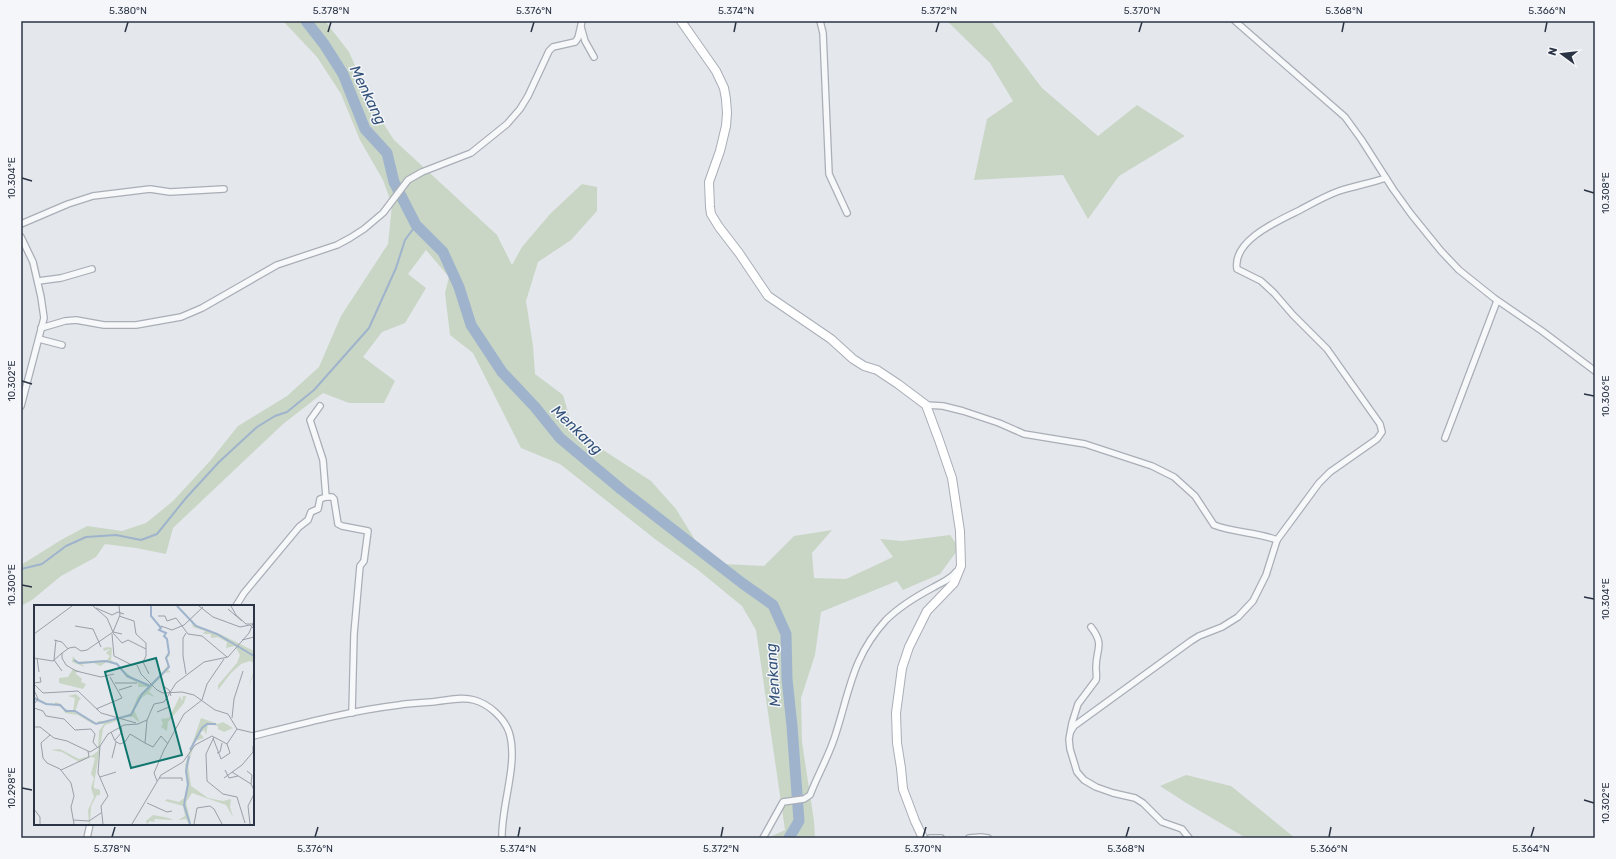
<svg xmlns="http://www.w3.org/2000/svg" width="1616" height="859" font-family="Rubik,sans-serif">
	<rect width="100%" height="100%" fill="#e4e7ec"/>
	<g fill="#c9d6c5">
		<polygon points="283,21 325,21 349,52 374,109 394,140 497,235 512,265 522,247 550,214 582,184 597,187 597,211 571,240 538,262 526,301 533,346 535,374 563,395 570,419 597,446 651,481 676,509 700,548 722,564 764,566 794,536 832,530 812,553 814,578 846,579 893,557 880,539 902,541 950,535 959,548 940,574 903,590 897,581 821,612 815,655 801,698 802,742 814,821 815,838 768,838 785,830 756,630 742,606 698,570 655,539 560,464 521,448 473,353 450,335 445,293 449,277 426,250 408,274 426,288 405,323 382,332 363,357 395,381 384,403 349,403 323,393 283,424 173,528 166,554 136,548 105,544 96,557 61,576 32,600 21,606 21,565 61,540 87,526 122,531 146,523 173,501 210,461 238,426 287,396 319,367 341,316 388,244 392,205 383,180 360,140 341,94 317,57"/>
		<polygon points="947,21 991,21 1042,88 1098,136 1137,105 1185,136 1119,176 1088,219 1063,175 974,180 987,119 1013,101 990,63"/>
		<polygon points="1186,775 1231,786 1295,838 1246,838 1188,804 1160,786"/>
	</g>
	<g fill="none" stroke-linecap="round" stroke-linejoin="round">
		<polyline stroke="#9fb4cc" stroke-width="2" points="21,569 42,564 66,546 86,537 116,535 141,540 157,534 186,498 219,462 257,427 275,416 287,412 314,390 369,328 396,268 405,240 416,225"/>
		<polyline stroke="#9fb4cc" stroke-width="11" points="306,21 324,44 343,74 365,129 387,153 394,182 416,225 443,252 459,287 471,325 502,372 535,407 560,438 622,490 742,583 773,605 786,634 787,679 792,726 799,821 789,838"/>
		<g stroke="#a9aeb7" stroke-width="8">
			<g id="street">
				<polyline points="820,21 823,33 829,174 847,213"/>
				<polyline points="1235,21 1345,117 1361,139 1393,189 1411,214 1441,251 1459,270 1494,298 1542,331 1595,371"/>
				<polyline points="581,27 585,41 594,57"/>
				<polyline points="21,224 68,204 93,196 150,189 170,192 224,189"/>
				<polyline points="21,237 33,262 41,297 44,318 21,406"/>
				<polyline points="38,281 61,278 92,269"/>
				<polyline points="41,328 65,321 76,320 104,325 136,325 181,317 202,308 277,265 337,245 350,238 364,229 383,213 408,180 422,172 471,153 507,124 520,109 528,96 549,51 553,47 575,42 578,38 582,21"/>
				<polyline points="39,339 62,345"/>
				<path d="M926 405 943 406 963 411 999 423 1024 434 1085 444 1152 466 1174 477 1195 496 1214 525C1235 533 1257 532 1277 540L1266 575 1253 601 1238 617 1222 627 1199 636 1191 641 1074 726 1071 731"/>
				<polyline points="1445,438 1497,301"/>
				<polyline points="326,497 332,497 334,499 338,524 342,526 368,531 364,561 360,566 354,634 352,713"/>
				<path d="M1277 540 1319 483 1330 472 1377 439 1382 432 1380 424 1327 349 1293 315 1274 293 1261 281 1237 269C1232 240 1280 220 1300 210 1313 203 1325 196 1339 191 1354 186 1371 183 1386 178"/>
				<polyline points="236,606 244,593 299,527 308,520 311,512 318,509 320,499 326,497 323,460 310,420 320,406"/>
				<path d="M1091 627C1105 645 1096 649 1096 667 1096 672 1097 676 1096 680L1078 704 1072 723 1069 739 1070 749 1077 772 1084 780 1096 787 1113 793 1135 798 1143 803 1162 822 1182 829 1189 838"/>
				<path d="M253 736C301 724 349 711 399 705 410 703 421 703 432 702 446 701 461 696 474 700 489 704 504 718 509 732 519 763 501 805 502 838"/>
				<polyline points="87,838 90,824"/>
				<path d="M763 838 783 802 804 799 810 795C818 774 830 754 836 733 850 689 853 656 886 620 899 607 917 596 934 587 942 582 950 580 956 572"/>
				<polyline points="930,838 941,838"/>
				<polyline points="969,838 981,837 988,838"/>
			</g>
		</g>
		<g stroke="#a9aeb7" stroke-width="10">
			<polyline id="secondary" points="681,21 716,71 724,88 726,99 727,113 726,126 720,151 709,182 710,207 711,214 719,227 739,253 768,296 831,339 853,359 864,366 877,370 898,384 926,405 939,440 952,478 960,531 961,566 954,583 927,611 909,647 902,668 896,713 897,743 901,768 903,789 915,821 923,838"/>
		</g>
		<use href="#street" stroke="#f7f8fa" stroke-width="5.5"/>
		<use href="#secondary" stroke="#fff" stroke-width="8"/>
	</g>
	<path fill="none" stroke="#2b3445" stroke-width="1.5" d="M125 32 128 22M328 32 331 22M531 32 534 22M734 32 736 22M936 32 939 22M1139 32 1142 22M1342 32 1344 22M1545 32 1547 22M22 178 32 181M1584 190 1594 193M22 381 32 384M1584 394 1594 396M22 585 32 587M1584 597 1594 599M22 788 32 790M1584 800 1594 803M112 837 115 827M315 837 318 827M518 837 520 827M721 837 723 827M923 837 926 827M1126 837 1129 827M1329 837 1331 827M1531 837 1534 827"/>
	<g text-anchor="middle" dominant-baseline="central" stroke-width="3" stroke-linejoin="round" paint-order="stroke">
		<g font-size="15" font-style="italic" fill="#34527a" stroke="#f4f6f9">
			<text transform="translate(368 95) rotate(64)">Menkang</text>
			<text transform="translate(577 430) rotate(44)">Menkang</text>
			<text transform="translate(773 675) rotate(-94)">Menkang</text>
		</g>
	</g>
	<g transform="translate(34 605)">
		<rect width="220" height="220" fill="#e4e7ec"/>
		<path d="M157 15 164 22 188 30 220 46V69L215 80 220 65V58L216 56 207 59 197 68 184 85V80L203 58 206 50 201 41 192 43 193 37 184 32 177 33V29H169L171 26 159 22ZM75 42 78 43 77 55 105 78 116 80 122 75 134 60 131 52 135 48 136 51 133 52 135 61 134 65 137 67 131 68 120 79 115 87 121 92 113 89 106 94 100 105 106 118 99 112H93L71 120 69 124 60 179V183L66 185V190H63L57 201 56 219H55L54 205 60 192 57 183 60 173 57 169 61 153 57 152 45 157 28 147 17 145 26 144 45 154 59 150 64 146 65 126 70 119H59L44 110 31 108 28 102 8 98 0 92 17 100H21V97L27 99 30 104 39 106 41 93 34 91 42 89 47 94 45 95 41 107 63 118 64 116H79L82 112 85 113 97 108 104 91 114 82H104V78L92 72 91 68 83 60 73 57 66 61 60 58 48 59 51 62 38 57 39 51 43 57 73 55 76 51 72 48 76 44 70 46 69 43ZM39 64 46 66 41 68 48 74 47 77 52 79 49 84 25 78V73L34 72ZM146 91 148 96 149 91H152L150 98 134 117 133 126 127 122 129 119 127 114 135 113ZM167 113 184 119 189 117 199 123 190 127 184 124V121L174 119 172 130 170 125 166 128 170 133 161 136 154 160 157 181 174 193 189 196 197 194 196 202 199 212 192 200 158 188 152 197 157 219H155L152 214 144 215 151 211 149 201 131 196 133 194 145 197 150 193 153 182 151 160ZM119 210 135 213 139 215 120 214 121 217 116 216 113 219 112 216Z" fill="#c9d6c5"/>
		<path fill="none" stroke="#9fb4cc" stroke-width="2" d="M143 1 162 21 183 29 220 51M40 55 45 58 72 56 83 59 93 71 116 81M0 93 12 99 26 100 32 106H41L62 119 97 110 108 89 135 62 132 53 135 48 133 34 130 31 132 28 125 25 127 23 117 11V1M156 145 168 123 173 119H182M155 151 152 166 154 179 150 200 156 219"/>
		<path fill="none" stroke="#9a9fa9" stroke-width="1" d="M59 1 73 13 79 27 53 45 47 46 41 42 35 43 28 48V53L32 60 42 66 67 72 80 69M85 1 86 10 79 27 88 29M165 1 179 12 206 22 216 20 220 24M197 1 202 10 212 19H220M62 3 78 10 84 7 90 9M194 4 208 16M124 11H131L133 16 142 13 154 29 168 31 193 52M41 21 59 24 67 42M127 21 138 25 150 20 169 2M79 28 88 38 94 35 112 44M152 28 149 33V51L152 69M0 29 38 1M78 29 80 51 98 60 109 57 112 51V38L102 29 100 16 85 11M20 35 28 37 34 44M22 35 20 55 28 66M208 35 220 32M0 53 19 56 28 48M3 53 5 67M109 57 115 69M103 60 107 69 123 85 129 88 148 87 160 90 181 105 194 109 203 124M0 78 7 77 6 72M81 78H103M0 79 9 88 44 86 67 108 102 118M129 81 135 85 137 91M0 85 4 94 0 99M85 85 98 81M0 103 9 106 12 111 30 114 41 125 57 124 61 129 59 137 63 142M62 104 88 93 76 72M123 107 135 102 133 93M198 113 200 94 209 66M0 122H6L20 133 33 136 56 147 66 141 74 129 90 120 104 119 113 115M77 127 81 136 86 139 91 137 96 129M96 129 111 138 113 115 120 99 130 97 142 78 170 57 194 52 215 28 220 16M16 130 7 138 9 153 13 158 26 164 37 178 40 191 37 202 40 219M180 132 172 149 173 176 189 189 203 192 211 218M179 133 187 154M81 135 88 127 87 122M111 138 119 142 127 131 134 139M66 141 64 168 74 191 67 201 69 219M183 148 186 147 188 138M78 153 82 137M187 154 196 148 193 139M27 165 55 152 54 146M191 165 195 173 204 171M213 166 218 170 217 179 220 185M198 167 217 179M66 172 82 167M125 173H148V176M190 173 208 160 219 147V141M123 176 120 168 130 145 150 109 168 95 173 79 190 54M113 198 133 207 138 206M0 204 6 212V219M39 215 55 216 67 208M98 219 127 170 149 157 161 140 178 131 193 139 203 124 220 128M160 219 163 203 176 201 180 204 188 219M216 219 214 201 220 189"/>
		<path fill="#0f766e" fill-opacity="0.15" stroke="#0f766e" stroke-width="2" d="M122 53 148 150 97 163 71 67Z"/>
		<rect width="220" height="220" fill="none" stroke="#2b3445" stroke-width="2"/>
	</g>
	<rect width="1616" height="859" fill="none" stroke="#f4f6f9" stroke-width="44"/>
	<g transform="translate(1562 54) rotate(285)" stroke="#f4f6f9" stroke-width="3" paint-order="stroke">
	<path d="M0-3L7 15L0 10L-7 15Z" fill="#2b3445"/>
	<text y="-6" font-size="11" font-weight="bold" text-anchor="middle" fill="#2b3445">N</text>
	</g>
	<rect x="22" y="22" width="1572" height="815" fill="none" stroke="#2b3445" stroke-width="1.5"/>
	<g font-size="10" text-anchor="middle" fill="#2b3445">
		<text x="128" y="14">5.380°N</text>
		<text x="331" y="14">5.378°N</text>
		<text x="534" y="14">5.376°N</text>
		<text x="736" y="14">5.374°N</text>
		<text x="939" y="14">5.372°N</text>
		<text x="1142" y="14">5.370°N</text>
		<text x="1344" y="14">5.368°N</text>
		<text x="1547" y="14">5.366°N</text>
		<text transform="translate(11 178) rotate(-90)" y="4">10.304°E</text>
		<text transform="translate(1605 193) rotate(-90)" y="4">10.308°E</text>
		<text transform="translate(11 381) rotate(-90)" y="4">10.302°E</text>
		<text transform="translate(1605 396) rotate(-90)" y="4">10.306°E</text>
		<text transform="translate(11 585) rotate(-90)" y="4">10.300°E</text>
		<text transform="translate(1605 599) rotate(-90)" y="4">10.304°E</text>
		<text transform="translate(11 788) rotate(-90)" y="4">10.298°E</text>
		<text transform="translate(1605 803) rotate(-90)" y="4">10.302°E</text>
		<text x="112" y="852">5.378°N</text>
		<text x="315" y="852">5.376°N</text>
		<text x="518" y="852">5.374°N</text>
		<text x="721" y="852">5.372°N</text>
		<text x="923" y="852">5.370°N</text>
		<text x="1126" y="852">5.368°N</text>
		<text x="1329" y="852">5.366°N</text>
		<text x="1531" y="852">5.364°N</text>
	</g>
</svg>
